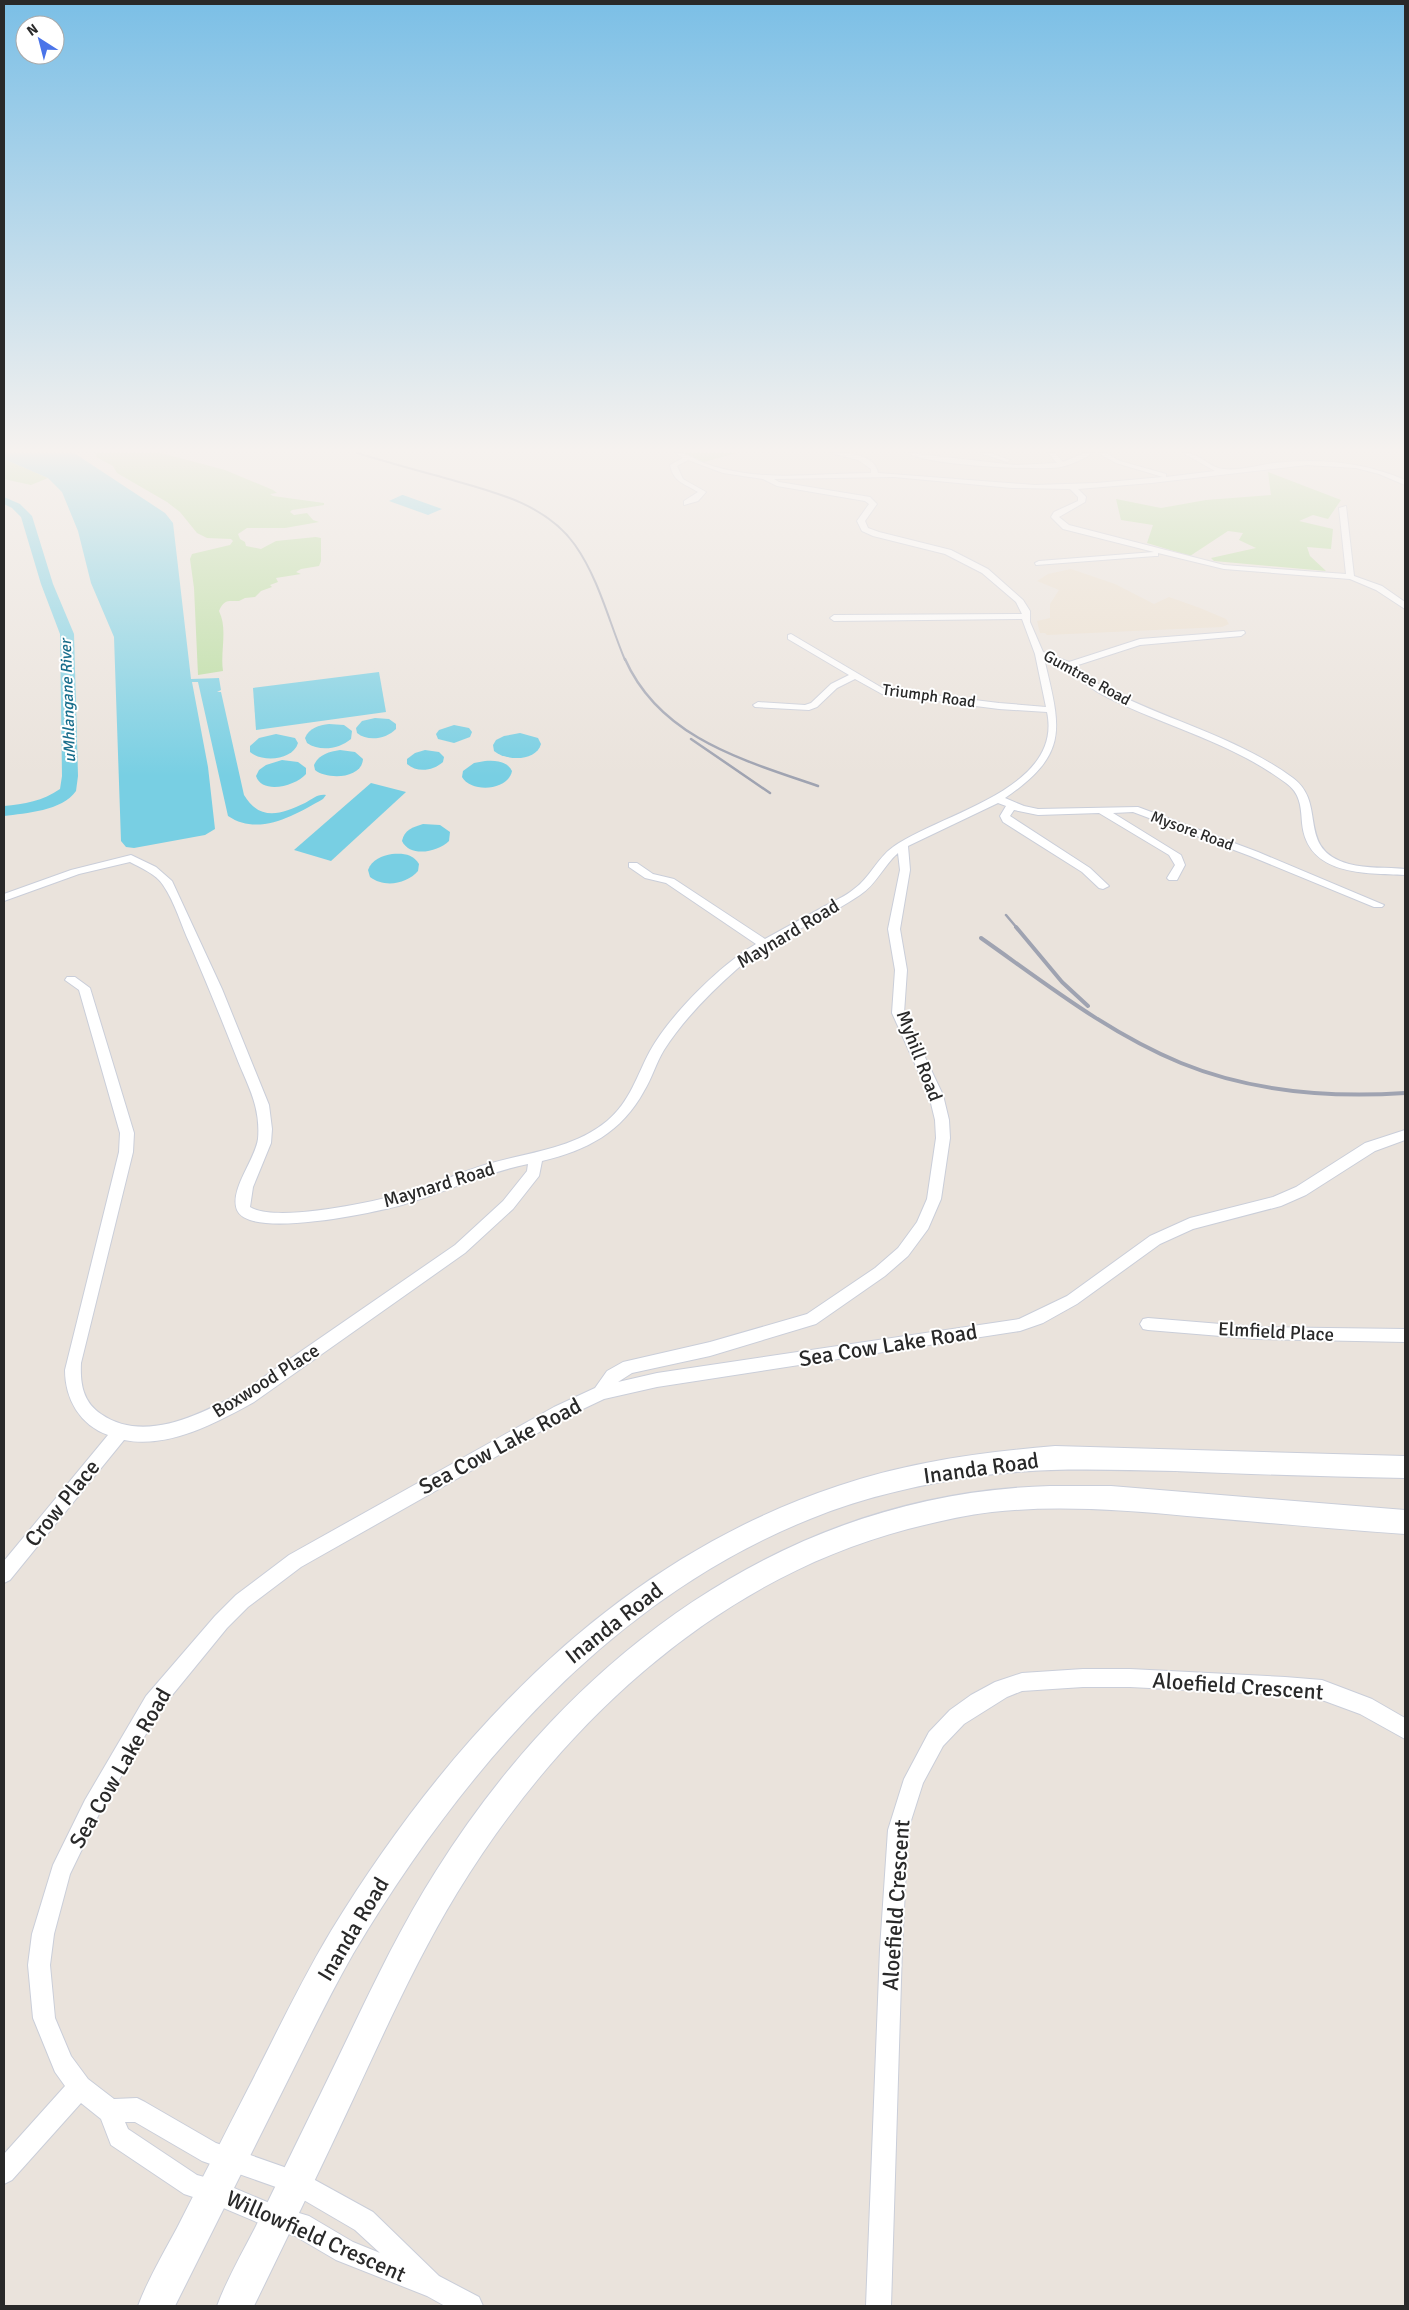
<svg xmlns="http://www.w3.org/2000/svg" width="1409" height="2310" font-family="Signika,sans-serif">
	<rect width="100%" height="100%" fill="#eae3dc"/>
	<polygon fill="#eadecd" points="1071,569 1115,584 1154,604 1169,597 1200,608 1226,619 1229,624 1222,627 1155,630 1047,635 1045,633 1040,633 1037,621 1050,618 1050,604 1059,590 1037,581 1048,574"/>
	<g fill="#b7dc9d">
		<path d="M94 453H161L225 470 273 490 277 493 270 494 273 496 324 503V505L292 510 290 512 294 515 307 513 313 520 319 522 285 528H247L238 534 240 539 245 542 246 546 261 549 276 541 316 537 321 538V561L319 566 301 569 296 572 301 574 276 578 278 582 270 585 272 587 261 591 255 597 245 598 239 601C228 601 224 599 219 611 228 629 220 652 223 671L198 675 194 588 190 559 192 554 230 545 233 541 231 539 207 538 197 533 180 512 167 502 117 473 113 466 96 457 97 454Z"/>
		<polygon points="684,453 737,453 700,463"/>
		<polygon points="4,459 48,478 31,485 4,479"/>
		<polygon points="1268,472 1341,500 1328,519 1313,515 1299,521 1333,529 1331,549 1307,547 1310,556 1326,571 1214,561 1211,558 1256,548 1239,540 1243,533 1228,531 1190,556 1147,543 1153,525 1121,520 1116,499 1161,508 1206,500 1271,495"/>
	</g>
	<g fill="#78cfe3">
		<path d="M4 453H74L165 513 173 523 191 679 219 678 221 690 217 692H221L244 795C260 821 280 815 305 803 313 799 317 794 326 795L323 799C295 815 259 837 228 816L198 682H192L208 767 215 829 205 835 134 848 126 847 121 841 114 637 91 583 78 531 62 492 48 478 4 459Z"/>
		<polygon points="402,495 403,495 442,509 428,515 389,501"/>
		<polygon points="379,672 386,712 256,730 253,688"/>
		<path d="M375 718 389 719 396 724V729C386 739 368 742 357 733L356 728 362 721Z"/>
		<path d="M329 724 344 725 352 731 351 739C339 749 320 752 307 743L305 738C309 728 319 725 329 724Z"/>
		<polygon points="454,725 469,728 472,732 470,737 454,743 438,739 436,734 439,730"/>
		<path d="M520 733 538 738 541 744C536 762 506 761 494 751L493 745 496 740 504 736Z"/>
		<path d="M276 734 295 738 298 743C293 760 263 763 250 752V746L259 738Z"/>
		<path d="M340 750 355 752 363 759C362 779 327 780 315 770L314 765C319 754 329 752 340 750Z"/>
		<path d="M425 750 439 752 444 757 443 762C433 771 417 773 407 764V759L415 753Z"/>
		<path d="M282 760 298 762 306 768V774C296 786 262 795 256 776L259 770 266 765Z"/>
		<path d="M485 761C495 760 507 761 512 771 508 791 471 793 462 777L463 771 474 763Z"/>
		<polygon points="371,783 406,792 331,861 294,850"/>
		<path d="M423 824 440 825 450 832 449 841C438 852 410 858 402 841 404 830 413 827 423 824Z"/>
		<path d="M392 854C403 853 413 854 419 864L418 871C407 884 384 888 370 877L368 870C372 859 382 856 392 854Z"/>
	</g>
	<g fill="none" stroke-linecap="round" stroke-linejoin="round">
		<path fill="#78cfe3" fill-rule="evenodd" d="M4 497 20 504 32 516 53 584 74 634 78 776 76 791C62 811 26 813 4 816V806C24 804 43 801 60 789L62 776 60 634 41 584 21 517 12 508 4 504Z"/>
		<g stroke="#caced9" stroke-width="2">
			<g id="minor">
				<path d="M676 453C687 453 694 459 704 463 717 468 731 471 745 473 786 479 829 473 871 473V469L858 460 831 453C845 452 875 454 878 473L1035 485 1096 483 1163 477 1116 463 1098 453H1106L1120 461 1166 474V477L1215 471 1183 453C1199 452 1209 468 1224 469 1238 471 1260 465 1274 463 1320 458 1363 462 1405 480V485L1379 474 1356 468 1307 465 1151 483 1078 489 1086 497 1085 502 1059 517 1069 525 1224 565 1346 574 1339 508 1346 506 1354 576 1382 586 1405 602V609L1376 590 1350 579 1224 569 1158 553V556H1155L1036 565 1035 563 1039 561 1154 552 1063 529 1051 517 1054 512 1078 501V497L1070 489 1012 488 894 477 774 479 779 482 870 497 877 504 865 521 868 528 879 532 951 550 988 569 1023 600 1030 611V622L1043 652 1069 662 1140 639 1244 631 1245 633 1241 636 1140 645 1075 666C1086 674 1096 684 1109 690 1169 721 1237 737 1293 778 1328 804 1295 849 1349 864 1367 869 1387 867 1405 869V875C1365 873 1307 876 1302 823 1301 806 1300 793 1286 783 1230 741 1162 726 1101 694 1081 683 1066 664 1044 658 1060 727 1071 753 1005 798L1024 806 1038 809 1138 807 1258 852 1384 905 1382 907H1374L1250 856 1133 812 1113 813 1181 855 1185 865 1177 880H1169L1167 878 1175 865 1169 855 1099 813 1038 815 1014 810 1010 816 1090 868 1109 886 1103 889 1099 888 1082 872 1003 822 1000 816 1006 806 998 803 908 846 910 870 900 929 907 970 904 1013 943 1095 949 1120 950 1138 941 1199 928 1229 908 1256 885 1276 816 1324 710 1356 632 1373 618 1382 657 1373 1019 1319 1067 1296 1150 1236 1190 1218 1273 1197 1296 1187 1365 1143 1405 1130V1140L1375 1151 1306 1195 1281 1206 1193 1229 1160 1244 1077 1304 1043 1323 1020 1331 657 1387 604 1399 566 1417 301 1567 248 1607 227 1628 160 1710 99 1814 70 1874 54 1934 50 1965 55 2018 71 2056 88 2079 114 2099 137 2098 145 2102 216 2143 304 2174 373 2212 439 2276 479 2297 483 2306H445L427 2296 336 2260 295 2236 278 2231 214 2204 184 2194 111 2145 101 2119 81 2103 12 2180 4 2184V2154L65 2086 55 2072 33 2018 28 1965 32 1934 53 1865 85 1800 146 1696 215 1616 236 1595 289 1555 554 1407 595 1388 607 1371 623 1362 710 1342 807 1314 875 1268 898 1248 917 1222 927 1199 936 1138 935 1120 929 1095 892 1013 895 970 888 929 900 870 898 853C884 865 876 885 860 895 821 922 773 937 737 969 710 993 683 1020 664 1050 656 1063 652 1078 644 1091 622 1132 586 1151 542 1161L539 1176 513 1209 465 1253 254 1402C216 1423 168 1449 124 1440L10 1580 4 1583V1561L108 1435C80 1425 65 1399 65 1370L119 1152 120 1133 79 990 65 980 67 977H75L90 988 134 1133 133 1152 81 1363C80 1384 83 1402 101 1414 144 1444 202 1414 242 1392L455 1245 503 1201 527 1171 528 1164C484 1173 444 1193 402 1205 377 1212 249 1240 237 1210 229 1190 255 1160 258 1139 259 1128 258 1116 255 1105 251 1089 242 1072 236 1056 221 1018 206 981 190 944 181 925 175 902 163 885 156 874 141 868 130 862L79 874 4 901V894L71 870 131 855 156 867 172 881 222 989 269 1105 272 1129 271 1143 253 1187 250 1207C277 1224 382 1200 413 1191 438 1183 463 1171 488 1164 529 1152 573 1149 607 1121 630 1102 637 1075 650 1051 670 1015 721 964 756 944L666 883 645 878 629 867V863H637L653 874 674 879 765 939C785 928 805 917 825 906 834 901 846 896 854 889 870 878 877 858 893 847 938 814 1064 790 1047 712L999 709 882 694 855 679 837 688 817 707 809 710 755 707 753 705 758 702 805 705 811 703 831 684 849 675 788 639V635L791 634 884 689 999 703 1046 707 1035 654 1022 619 834 621 830 618 834 615 1022 614 1016 602 982 573 945 554 873 536 862 531 857 521 869 504 865 501 777 486 763 479 723 473 688 460 677 466 683 479 706 492 698 501 684 505V501L698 492C684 483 674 483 670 465L683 458ZM125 2122H135L202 2161 290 2192 355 2230 380 2253 353 2242 309 2216 279 2207 215 2180 197 2175 128 2129Z"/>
				<path d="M909 453 1015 465 1057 463 1048 453H1055L1063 462 1084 453H1092C1085 459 1070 465 1061 467 1039 471 923 465 909 453Z"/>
				<polygon points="980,453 990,453 1010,460 1007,462"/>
				<polygon points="1148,1318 1257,1327 1405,1329 1405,1342 1257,1339 1148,1330 1143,1329 1140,1324 1143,1319"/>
				<polygon points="1083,1669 1130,1669 1285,1677 1322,1680 1372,1699 1405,1718 1405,1739 1360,1714 1322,1700 1285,1695 1130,1687 1083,1687 1022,1691 1007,1697 964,1724 943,1746 923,1783 908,1830 902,1949 891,2306 866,2306 880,1949 888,1830 904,1779 929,1732 950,1710 971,1695 995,1682 1022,1673"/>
			</g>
		</g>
		<g stroke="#caced9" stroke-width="2">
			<g id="secondary">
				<path d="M1055 1446 1405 1456V1478C1328 1477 1252 1474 1175 1471 1110 1470 1051 1467 986 1475 926 1483 866 1496 810 1519 610 1599 461 1772 353 1954 330 1994 310 2036 289 2078 251 2154 213 2230 175 2306H138C148 2279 163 2254 177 2228 201 2181 225 2133 250 2085 276 2034 301 1981 331 1931 451 1735 615 1560 838 1486 908 1462 982 1452 1055 1446Z"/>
				<path d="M1050 1486H1111L1405 1510V1534C1333 1529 1260 1522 1187 1516 1122 1510 1057 1505 992 1512 964 1515 936 1522 908 1529 714 1580 560 1725 457 1893 418 1957 387 2026 355 2095 322 2166 288 2236 254 2306H217C227 2279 242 2253 255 2228 277 2183 299 2138 321 2093 358 2018 391 1942 436 1871 572 1654 788 1493 1050 1486Z"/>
			</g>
		</g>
		<use href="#minor" fill="#fff" fill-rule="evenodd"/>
		<use href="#secondary" fill="#fff" fill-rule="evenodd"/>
		<path stroke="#9fa3b1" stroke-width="2" d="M357 453C384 461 411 469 438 476 486 490 544 501 575 545 599 579 609 622 625 660"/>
		<g stroke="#9fa3b1" stroke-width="2.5">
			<path d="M625 659C660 738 743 760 818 786"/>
			<polyline points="691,739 770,793"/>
			<polyline points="1006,915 1017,928"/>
		</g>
		<g stroke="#9fa3b1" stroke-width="4">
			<polyline points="1016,927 1062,982 1088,1006"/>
			<path d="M981 938C1045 983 1108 1033 1181 1063 1252 1092 1329 1098 1405 1093"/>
		</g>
	</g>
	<linearGradient id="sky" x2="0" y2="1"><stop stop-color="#7bbfe6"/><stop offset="0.58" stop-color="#f6f2ef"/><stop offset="1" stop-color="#f6f2ef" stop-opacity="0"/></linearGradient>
	<rect width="1409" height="776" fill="url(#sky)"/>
	<g text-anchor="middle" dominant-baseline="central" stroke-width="4" stroke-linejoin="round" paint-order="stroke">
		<g font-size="16" fill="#292929" stroke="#fff">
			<text transform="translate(1087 678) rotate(29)">Gumtree Road</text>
			<text transform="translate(929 696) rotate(8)">Triumph Road</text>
			<text transform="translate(1192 831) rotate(20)">Mysore Road</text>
		</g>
		<g font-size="16" font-style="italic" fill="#196e8c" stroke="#fff">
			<text transform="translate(68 701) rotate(-92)">uMhlangane River</text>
		</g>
		<g font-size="19" fill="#292929" stroke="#fff">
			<text transform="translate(788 934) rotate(-31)">Maynard Road</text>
			<text transform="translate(919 1056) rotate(69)">Myhill Road</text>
			<text transform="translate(439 1185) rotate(-17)">Maynard Road</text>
			<text transform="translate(1276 1332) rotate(3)">Elmfield Place</text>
			<text transform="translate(266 1381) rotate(-32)">Boxwood Place</text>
		</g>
		<g font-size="22" fill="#292929" stroke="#fff">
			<text transform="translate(888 1345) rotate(-9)">Sea Cow Lake Road</text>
			<text transform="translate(500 1446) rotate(-28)">Sea Cow Lake Road</text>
			<text transform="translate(981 1468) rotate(-8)">Inanda Road</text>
			<text transform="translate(62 1503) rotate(-51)">Crow Place</text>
			<text transform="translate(614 1623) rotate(-38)">Inanda Road</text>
			<text transform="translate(1238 1686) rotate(4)">Aloefield Crescent</text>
			<text transform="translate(120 1768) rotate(-60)">Sea Cow Lake Road</text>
			<text transform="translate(896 1905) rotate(-86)">Aloefield Crescent</text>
			<text transform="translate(353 1929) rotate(-59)">Inanda Road</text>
			<text transform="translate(316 2236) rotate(24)">Willowfield Crescent</text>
		</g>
	</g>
	<rect width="1409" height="2310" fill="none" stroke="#292929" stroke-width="10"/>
	<g transform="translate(40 40) rotate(324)"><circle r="24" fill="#ffffff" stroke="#a9a9a9"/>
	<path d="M0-4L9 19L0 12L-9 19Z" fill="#4a74e9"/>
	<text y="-8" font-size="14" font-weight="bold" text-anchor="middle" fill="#292929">N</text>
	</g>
</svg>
